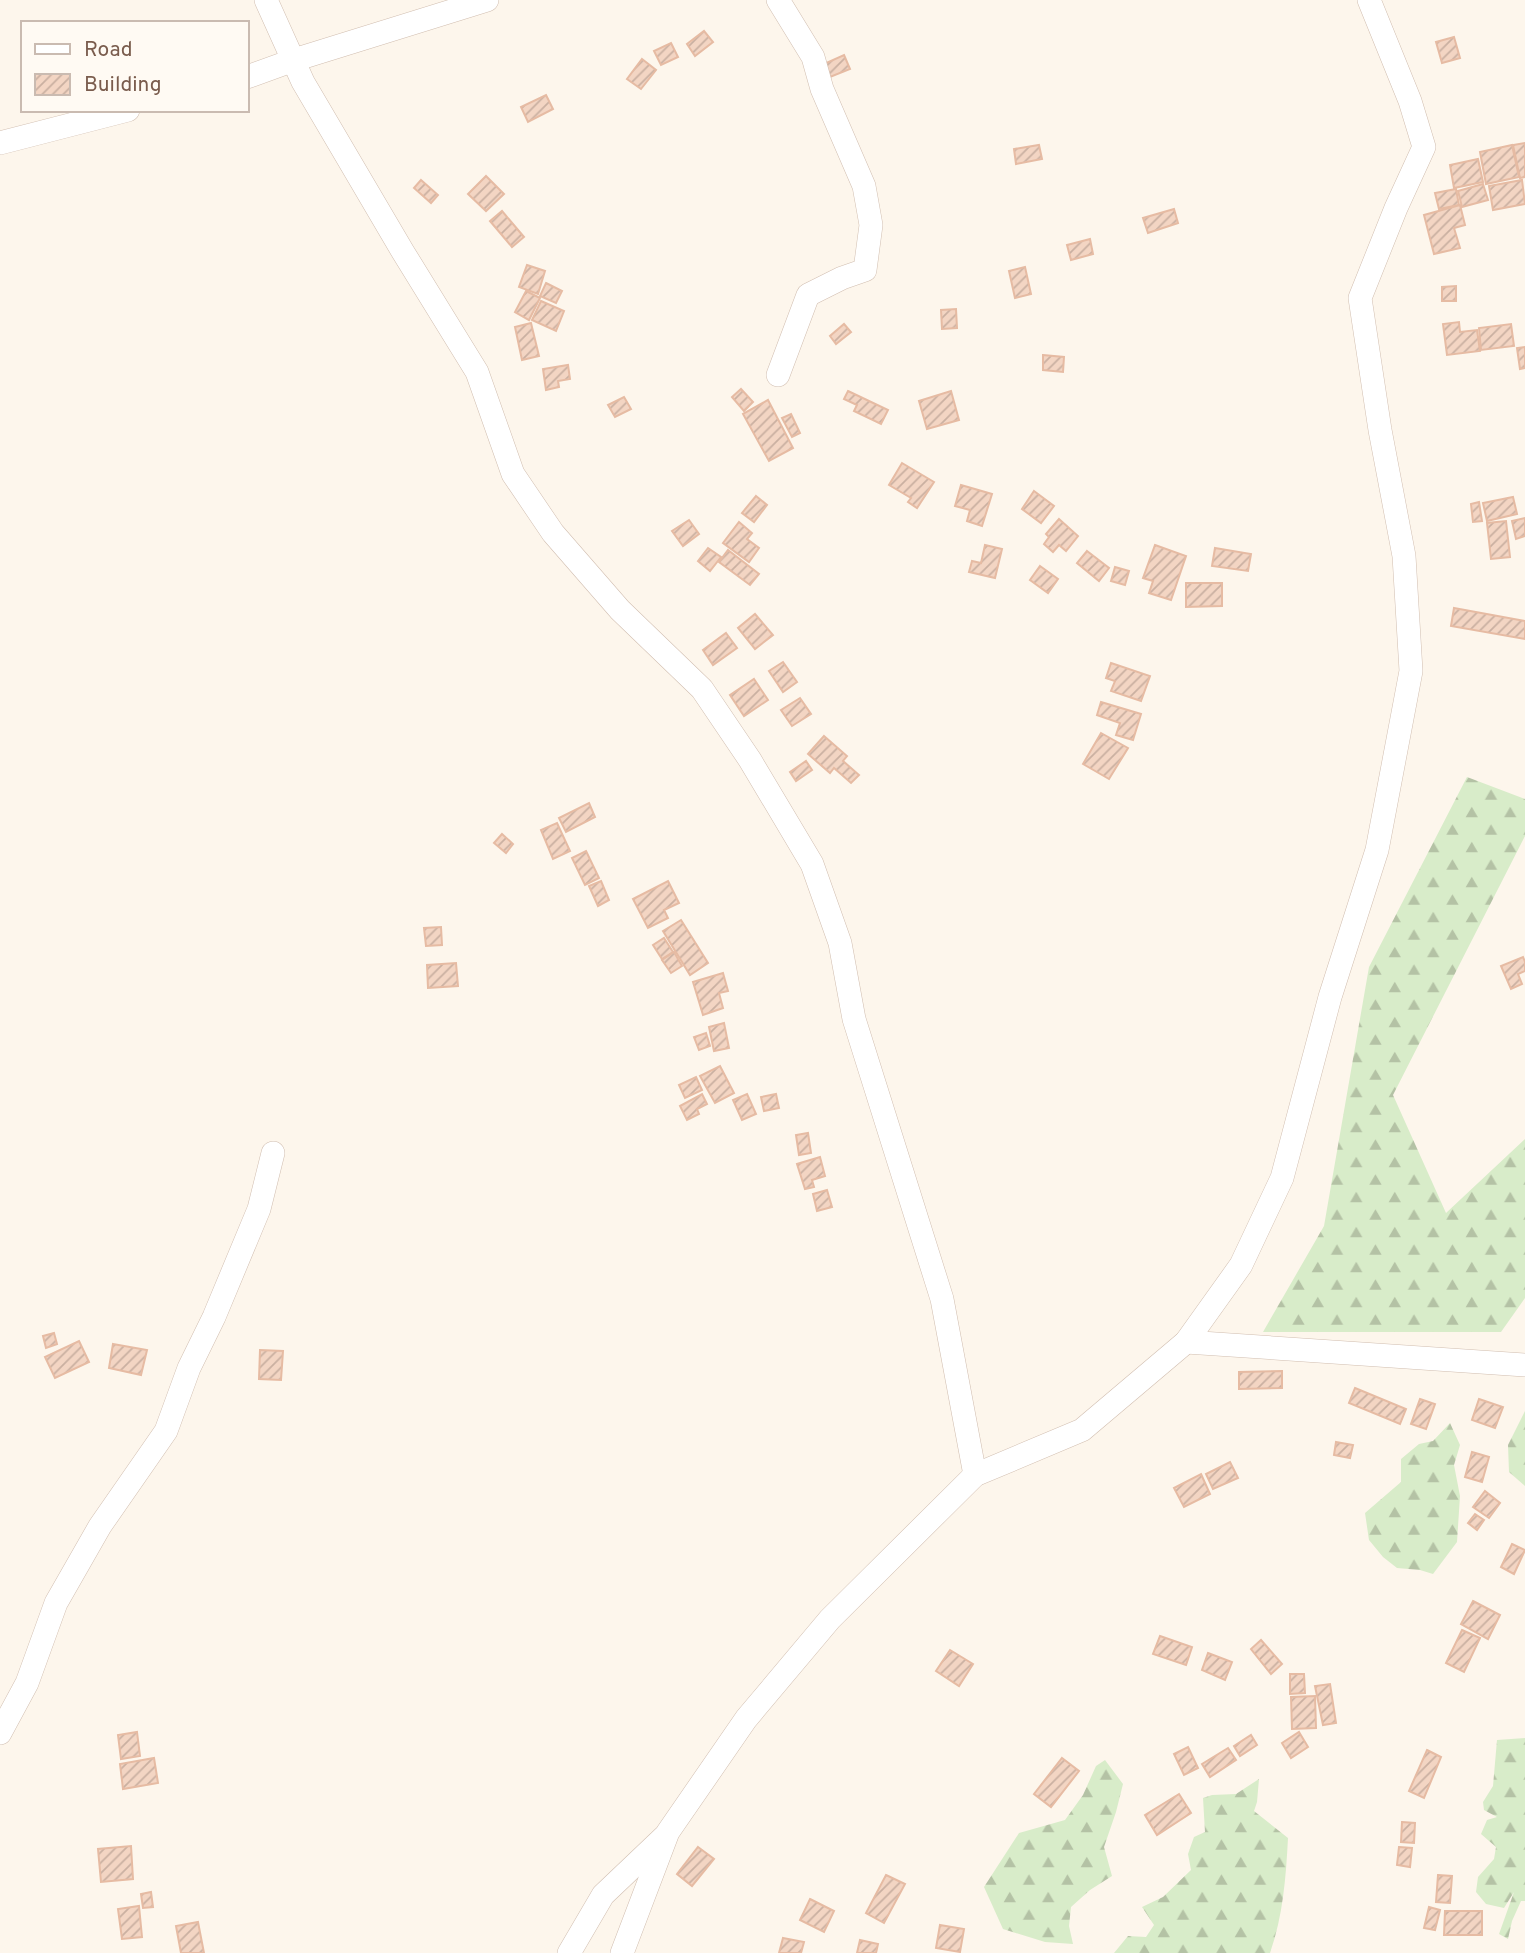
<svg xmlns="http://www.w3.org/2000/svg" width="1525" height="1953" font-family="Overpass,sans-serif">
	<defs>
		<pattern id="forest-firs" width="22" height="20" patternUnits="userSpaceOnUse" patternTransform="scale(1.75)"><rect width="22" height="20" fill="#d8ecc9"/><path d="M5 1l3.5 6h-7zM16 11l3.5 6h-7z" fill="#b4c2a5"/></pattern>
		<pattern id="building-hatch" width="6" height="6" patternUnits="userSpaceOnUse" patternTransform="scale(1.75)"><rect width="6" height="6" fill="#f3d5c3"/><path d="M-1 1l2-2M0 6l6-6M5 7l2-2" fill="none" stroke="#cab0a1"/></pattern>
	</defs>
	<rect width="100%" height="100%" fill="#fdf6ec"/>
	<g fill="url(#forest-firs)">
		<polygon points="1467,777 1525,799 1525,836 1393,1095 1446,1213 1525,1139 1525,1298 1501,1332 1263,1332 1324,1226 1369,967"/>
		<polygon points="1525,1411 1525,1486 1509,1472 1508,1445"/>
		<polygon points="1450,1423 1460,1445 1454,1465 1460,1496 1457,1542 1433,1574 1420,1570 1397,1568 1383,1557 1369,1540 1365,1513 1401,1482 1401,1459 1419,1444 1433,1441"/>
		<polygon points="1525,1738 1525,1901 1521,1901 1512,1921 1508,1939 1499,1934 1514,1892 1504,1908 1486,1904 1476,1892 1478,1877 1494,1859 1496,1847 1481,1834 1487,1820 1497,1817 1484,1810 1483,1802 1493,1786 1497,1740"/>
		<polygon points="1105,1760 1123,1784 1116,1812 1104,1847 1112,1876 1090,1890 1071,1907 1069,1926 1073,1944 1045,1942 1003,1929 984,1887 1019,1833 1065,1820 1083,1795 1096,1766"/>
		<path d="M1259 1779 1257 1802 1254 1811 1288 1838C1286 1877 1283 1916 1270 1953H1114L1128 1936 1146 1937 1154 1925 1142 1907 1163 1897 1191 1870 1188 1854 1194 1837 1205 1832 1203 1798 1212 1795 1236 1794Z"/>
	</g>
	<g fill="url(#building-hatch)" stroke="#e6bba3" stroke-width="2">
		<polygon points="704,31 713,42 695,56 687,44"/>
		<polygon points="1454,37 1460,58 1442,63 1436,42"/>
		<polygon points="671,43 678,57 661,65 654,51"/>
		<polygon points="844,55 850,69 830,77 824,64"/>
		<polygon points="642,59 656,70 641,89 627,79"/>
		<polygon points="546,95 553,109 528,122 521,107"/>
		<polygon points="1525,143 1525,177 1520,178 1513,145"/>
		<polygon points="1039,145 1042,159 1016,164 1014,149"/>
		<polygon points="1512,145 1519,177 1486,184 1480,152"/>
		<polygon points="1478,159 1483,182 1454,188 1450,165"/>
		<polygon points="486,176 504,194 486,211 468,194"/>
		<polygon points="421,180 438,195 431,203 414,188"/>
		<polygon points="1522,180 1525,204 1493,210 1489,186"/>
		<polygon points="1483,184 1488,200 1462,207 1458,191"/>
		<polygon points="1456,189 1459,205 1439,209 1435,193"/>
		<polygon points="1460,205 1465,225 1454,228 1460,248 1434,254 1424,215"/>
		<polygon points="1174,209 1178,223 1148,233 1143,218"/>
		<polygon points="502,211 524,237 512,247 490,221"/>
		<polygon points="1090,239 1093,254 1071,260 1067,245"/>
		<polygon points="527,265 545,271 538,294 519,287"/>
		<polygon points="1025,267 1031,294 1015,298 1009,271"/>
		<polygon points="546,283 562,291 556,303 540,296"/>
		<polygon points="1456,286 1456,301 1442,301 1442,287"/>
		<polygon points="526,291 540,298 529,320 515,312"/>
		<polygon points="541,301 564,311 556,331 532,320"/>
		<polygon points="956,309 957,328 942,329 941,310"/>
		<polygon points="1459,322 1460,332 1477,330 1480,351 1447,355 1443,324"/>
		<polygon points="531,323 539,356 522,360 515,327"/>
		<polygon points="844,324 851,332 836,344 830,336"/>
		<polygon points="1511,324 1514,346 1481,350 1479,328"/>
		<polygon points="1525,347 1525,368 1520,369 1517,348"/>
		<polygon points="1043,355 1064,357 1063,372 1043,370"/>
		<polygon points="568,365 570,379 558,381 559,387 546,390 543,369"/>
		<polygon points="741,389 753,402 744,411 732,397"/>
		<polygon points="848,391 888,410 881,424 854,411 857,405 844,399"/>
		<polygon points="951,391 959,420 927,429 919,401"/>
		<polygon points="624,397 631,409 615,417 608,405"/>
		<polygon points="768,400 793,448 769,461 743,414"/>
		<polygon points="791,414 800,433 792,437 782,418"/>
		<polygon points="902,463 934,482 917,508 908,502 911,498 889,485"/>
		<polygon points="961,485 992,494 982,526 967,521 970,510 955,506"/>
		<polygon points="1034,491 1054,506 1041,523 1022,509"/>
		<polygon points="756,496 767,505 754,522 742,513"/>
		<polygon points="1513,497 1517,514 1487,521 1483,503"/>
		<polygon points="1479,502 1482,521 1473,522 1471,504"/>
		<polygon points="1525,518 1525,536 1516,539 1512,521"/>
		<polygon points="1059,519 1078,536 1066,551 1059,545 1053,552 1044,544 1049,537 1046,534"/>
		<polygon points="689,520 699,534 683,546 672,531"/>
		<polygon points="1506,521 1510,557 1491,559 1487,523"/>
		<polygon points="739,522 752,533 747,539 759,548 749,562 723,543"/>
		<polygon points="985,545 1002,549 995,578 969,572 972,561 981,563"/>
		<polygon points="1155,545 1186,556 1171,600 1149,593 1153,581 1143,578"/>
		<polygon points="708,548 721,557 710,571 698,561"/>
		<polygon points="1215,548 1251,554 1248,571 1212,566"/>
		<polygon points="728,550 759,574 750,585 719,562"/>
		<polygon points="1087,551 1109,568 1099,581 1077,563"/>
		<polygon points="1040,566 1058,579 1048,593 1030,580"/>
		<polygon points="1115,567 1129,571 1125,585 1111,581"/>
		<polygon points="1186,583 1222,583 1222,606 1186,607"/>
		<polygon points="1454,608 1525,621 1525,639 1451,626"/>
		<polygon points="755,614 773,635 755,649 738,628"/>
		<polygon points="726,633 737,648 713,665 703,650"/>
		<polygon points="783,662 797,682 783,692 769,671"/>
		<polygon points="1111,663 1150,676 1141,701 1111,691 1115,681 1106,678"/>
		<polygon points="754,679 768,700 744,716 730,695"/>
		<polygon points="800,698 811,714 792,726 781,710"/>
		<polygon points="1101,702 1141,714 1133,740 1116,735 1120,723 1097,715"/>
		<polygon points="1101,733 1128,748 1109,779 1083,764"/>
		<polygon points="824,736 847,756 843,761 859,775 851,783 834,768 830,773 808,754"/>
		<polygon points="806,761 812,770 796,781 790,772"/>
		<polygon points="589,803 595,817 566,832 559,818"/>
		<polygon points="557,823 570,851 553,859 541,830"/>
		<polygon points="502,834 513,844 506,853 494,843"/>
		<polygon points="586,851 599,878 585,885 572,858"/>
		<polygon points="601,881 609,900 598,906 589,886"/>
		<polygon points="668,881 679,903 664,910 668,918 648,928 633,899"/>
		<polygon points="681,920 708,963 690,975 663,931"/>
		<polygon points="441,927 442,945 426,946 424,928"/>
		<polygon points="664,938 673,952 662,959 653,945"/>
		<polygon points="674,952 682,966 671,973 662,960"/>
		<polygon points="1523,957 1525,962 1525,971 1518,974 1522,984 1511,989 1501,966"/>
		<polygon points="456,963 458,986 428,988 427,965"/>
		<polygon points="723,973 728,991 719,993 723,1008 703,1015 693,982"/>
		<polygon points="724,1023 729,1048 714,1051 709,1027"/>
		<polygon points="706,1033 710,1046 699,1050 694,1037"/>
		<polygon points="720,1066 734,1093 715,1103 700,1076"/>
		<polygon points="696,1077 702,1090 685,1098 679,1085"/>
		<polygon points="702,1094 707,1104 697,1109 699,1114 687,1120 680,1106"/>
		<polygon points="747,1094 756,1114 742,1120 733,1100"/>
		<polygon points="776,1094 779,1108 764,1111 761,1097"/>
		<polygon points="808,1133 811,1153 799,1155 796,1135"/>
		<polygon points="820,1157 825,1176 812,1180 814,1187 805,1189 797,1164"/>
		<polygon points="827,1190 832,1207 817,1211 813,1194"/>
		<polygon points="54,1333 57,1344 46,1348 43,1336"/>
		<polygon points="79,1341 89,1362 55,1378 45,1357"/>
		<polygon points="113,1344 147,1350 141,1375 109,1368"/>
		<polygon points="260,1350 283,1351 281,1380 259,1379"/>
		<polygon points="1282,1371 1282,1388 1239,1389 1239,1372"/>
		<polygon points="1355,1388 1406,1409 1400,1424 1349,1403"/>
		<polygon points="1420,1399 1435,1404 1426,1429 1411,1424"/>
		<polygon points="1479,1399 1503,1407 1495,1428 1472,1420"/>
		<polygon points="1336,1442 1353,1445 1350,1458 1334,1455"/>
		<polygon points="1472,1452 1489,1457 1482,1482 1465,1477"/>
		<polygon points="1230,1462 1238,1478 1213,1489 1206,1474"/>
		<polygon points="1201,1474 1210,1494 1184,1507 1174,1488"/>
		<polygon points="1485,1491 1500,1503 1489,1518 1473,1507"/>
		<polygon points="1475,1514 1484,1520 1477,1530 1468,1523"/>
		<polygon points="1512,1544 1525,1550 1514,1574 1501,1567"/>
		<polygon points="1473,1601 1500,1615 1488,1639 1461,1624"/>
		<polygon points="1462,1630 1480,1638 1464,1672 1446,1663"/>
		<polygon points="1160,1636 1192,1647 1186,1665 1153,1654"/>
		<polygon points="1261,1640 1282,1664 1271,1674 1251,1649"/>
		<polygon points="950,1650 973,1664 959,1686 936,1671"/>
		<polygon points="1208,1653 1232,1662 1225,1680 1202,1670"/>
		<polygon points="1290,1674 1304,1674 1305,1693 1290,1694"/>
		<polygon points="1330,1684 1336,1723 1323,1725 1315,1686"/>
		<polygon points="1315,1696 1316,1728 1292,1729 1291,1697"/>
		<polygon points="137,1732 140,1756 121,1759 118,1735"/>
		<polygon points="1299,1732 1308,1747 1291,1758 1282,1743"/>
		<polygon points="1251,1735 1257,1745 1240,1756 1234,1746"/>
		<polygon points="1188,1747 1198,1768 1184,1775 1174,1754"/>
		<polygon points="1228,1748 1236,1760 1210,1777 1202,1764"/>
		<polygon points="1427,1750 1441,1757 1424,1798 1409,1791"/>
		<polygon points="154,1758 158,1783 123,1789 120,1764"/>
		<polygon points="1062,1758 1079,1771 1051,1807 1034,1794"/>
		<polygon points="1179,1794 1191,1813 1157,1835 1145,1815"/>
		<polygon points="1402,1822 1415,1823 1414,1843 1401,1842"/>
		<polygon points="131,1846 133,1879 101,1882 98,1849"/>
		<polygon points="698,1847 714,1859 692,1886 677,1874"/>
		<polygon points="1399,1847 1412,1848 1410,1867 1397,1865"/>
		<polygon points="886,1875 905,1884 884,1923 866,1913"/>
		<polygon points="1438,1875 1452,1876 1450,1903 1436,1902"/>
		<polygon points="151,1892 153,1907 143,1908 141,1894"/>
		<polygon points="810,1899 834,1911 824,1932 800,1920"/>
		<polygon points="139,1906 142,1937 122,1939 118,1909"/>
		<polygon points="1429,1907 1440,1910 1435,1930 1424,1928"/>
		<polygon points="1445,1911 1482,1911 1482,1935 1444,1935"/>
		<polygon points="198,1922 204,1953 181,1953 176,1926"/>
		<polygon points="940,1925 964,1929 960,1952 936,1948"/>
		<polygon points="783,1938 804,1942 801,1953 779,1953"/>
		<polygon points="860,1940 878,1944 876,1953 857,1953"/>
	</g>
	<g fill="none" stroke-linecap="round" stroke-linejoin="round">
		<g stroke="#d1beb0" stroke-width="24">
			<g id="minor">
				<polyline points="266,0 303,82 403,252 477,372 513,474 553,533 620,610 702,689 750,760 812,864 840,943 854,1019 942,1299 975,1475"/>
				<polyline points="778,0 813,57 822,89 864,186 871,225 865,270 842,278 808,295 778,375"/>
				<polyline points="247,77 294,60 487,0"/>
				<polyline points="0,143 128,110"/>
				<polyline points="1186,1342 1525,1365"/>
				<polyline points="0,1733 27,1683 56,1603 100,1526 166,1431 189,1368 214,1317 259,1209 273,1153"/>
				<polyline points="569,1953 603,1895 664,1837"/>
				<polyline points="622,1953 668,1832 746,1719 830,1619 975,1475 1082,1430 1186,1342 1241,1265 1282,1178 1330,997 1377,850 1411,671 1404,556 1380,430 1360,298 1396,208 1424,147 1410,101 1369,0"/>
			</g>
		</g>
		<use href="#minor" stroke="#fff" stroke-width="23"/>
	</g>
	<rect x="21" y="21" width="228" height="91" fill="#fffaf3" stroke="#cabbb1" stroke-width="2"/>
	<rect x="35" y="44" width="35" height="10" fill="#ffffff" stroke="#cabbb1" stroke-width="2"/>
	<text x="84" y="56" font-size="21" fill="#7a5c4d">Road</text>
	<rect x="35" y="74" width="35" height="21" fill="url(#building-hatch)" stroke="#cabbb1" stroke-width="2"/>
	<text x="84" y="91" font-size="21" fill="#7a5c4d">Building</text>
</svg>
